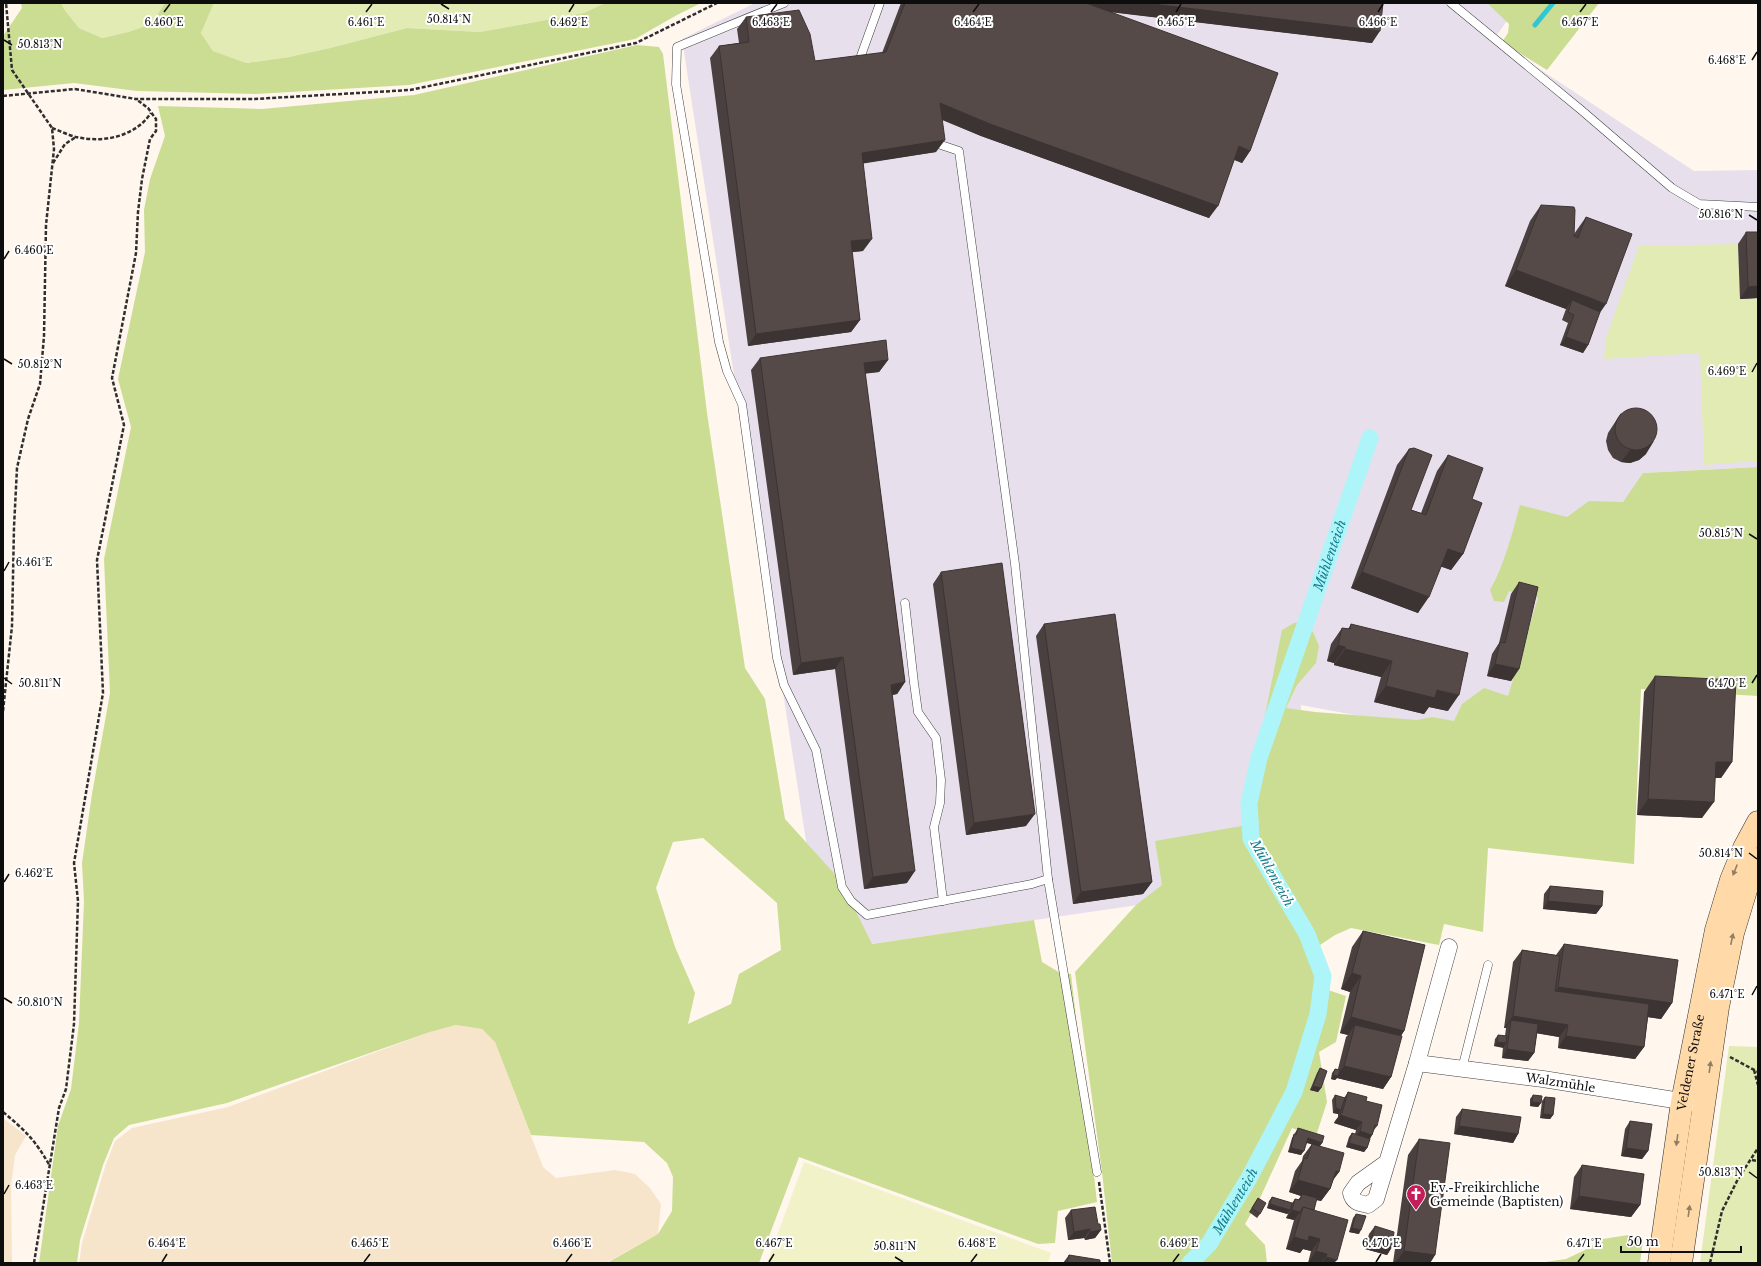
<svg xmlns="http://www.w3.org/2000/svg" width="1761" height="1266" font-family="'Libre Baskerville',serif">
	<rect width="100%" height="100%" fill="#fff6ed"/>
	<polygon fill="#e7e0ec" points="755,3 1520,3 1494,39 1694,171 1758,170 1758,467 1643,473 1499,742 1301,705 1302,881 823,951 682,39"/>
	<g fill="#f6e5cb">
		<polygon points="456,1025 482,1029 495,1042 543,1167 556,1178 615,1170 635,1174 650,1188 661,1204 658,1234 606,1263 79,1263 82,1243 105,1167 115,1141 132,1128 228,1107 430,1032"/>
		<polygon points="3,1118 26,1136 15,1155 11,1187 12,1263 3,1263"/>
	</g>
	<g fill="#e2ebb4">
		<polygon points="61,3 165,3 151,24 128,32 102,38 79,28 64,9"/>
		<polygon points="214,3 605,3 584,13 480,32 407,28 330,48 289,57 245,63 213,51 201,33"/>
		<polygon points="1738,244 1740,299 1758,298 1758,461 1704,465 1700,353 1604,359 1606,338 1639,246"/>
		<polygon points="1729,1046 1758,1047 1758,1263 1700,1263"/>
	</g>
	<g fill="#cbdd93" fill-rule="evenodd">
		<polygon points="21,3 61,3 64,9 79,28 102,38 128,32 151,24 165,3 214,3 201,33 213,51 246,63 289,57 330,48 407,28 480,32 584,13 605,3 701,3 677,15 635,39 409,85 256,94 137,91 74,83 3,90 3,36 22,8"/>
		<polygon points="1487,3 1599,3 1547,70 1502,42 1508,33 1509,24"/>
		<path d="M637 45 659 47 663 54 707 413 745 668 765 699 785 819 841 881 872 944 1034 920 1042 962 1062 974H1071L1097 1202 1058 1211 1055 1243 1038 1244 799 1157 759 1263H607L658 1234 672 1211 673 1177 667 1163 644 1142 531 1135 495 1042 482 1029 456 1025 430 1032 227 1103 129 1125 114 1138 103 1165 80 1240 77 1263H39L58 1126 71 1089 79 1023 84 901 82 863 92 794 110 693 104 559 131 427 118 379 145 252 144 210 150 179 165 136 158 106 262 109 414 95ZM703 838 777 903 781 950 739 974 731 1004 688 1024 695 993 675 947 656 888 673 842Z"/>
		<path d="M1758 467V696L1641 689 1634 864 1488 848 1483 932 1444 924 1439 945 1351 928 1335 935 1320 945 1329 974 1328 990 1346 996 1336 1042 1319 1052 1327 1102 1316 1136 1292 1128 1261 1196 1245 1224 1265 1245 1267 1263H1112L1102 1172 1075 972 1136 905 1162 885 1155 841 1259 823 1255 802 1246 781 1263 725 1282 630 1294 623 1301 622 1313 632 1319 646 1316 663 1297 685 1286 708 1315 712 1417 720 1432 717 1454 721 1462 704 1484 688 1508 696 1538 598 1509 591 1504 602 1494 601 1490 590C1505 563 1512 534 1520 505L1567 517 1589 501 1623 502 1643 473Z"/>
		<polygon points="1628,1235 1643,1240 1640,1263 1538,1263 1566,1259 1583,1251 1603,1239"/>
	</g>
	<polygon fill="#f1f2c7" points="804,1162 1051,1253 1048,1263 767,1263"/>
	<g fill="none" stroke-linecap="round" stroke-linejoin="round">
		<polyline stroke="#31c6d4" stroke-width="5" points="1535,25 1553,3"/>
		<path stroke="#aef5f9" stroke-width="17" id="s1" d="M1190 1263 1209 1244 1249 1178 1294 1092 1318 1014 1323 976 1307 934 1251 839 1249 803 1259 758 1370 438"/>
		<g stroke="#404040" stroke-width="9">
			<g id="lane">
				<polyline points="784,3 677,47 676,84 719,342 727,371 742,404 777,658 784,685 816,750 842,887 851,901 867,915 1032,884 1048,879 1015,564 959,151 932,142"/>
				<polyline points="1451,3 1580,109 1672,188 1699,204 1758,207"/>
				<polyline points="858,64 880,3"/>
				<polyline points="905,603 914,683 918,712 936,738 941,780 940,803 934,827 943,901"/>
				<polyline points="1048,879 1097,1172"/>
				<polyline points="1462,1069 1488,965"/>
			</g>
		</g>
		<g stroke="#404040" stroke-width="17">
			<g id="street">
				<path id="s2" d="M1417 1063 1543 1079 1693 1103"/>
				<path d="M1386 1163 1358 1183 1351 1193C1353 1203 1360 1203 1368 1205L1376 1199 1417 1063 1449 947"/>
			</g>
		</g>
		<g stroke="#2f2f2f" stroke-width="23">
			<g id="secondary">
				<path id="s3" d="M1659 1263 1682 1102 1716 930 1731 880 1744 848 1758 822"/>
				<polyline points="1681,1263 1718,1007 1733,933 1747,887 1758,859"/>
			</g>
		</g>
		<g stroke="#2f2f2f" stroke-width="2.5" stroke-dasharray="4 2" stroke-linecap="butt">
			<polyline points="75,89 136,99 254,99 410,90 636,43 717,3"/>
			<path d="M52 128C60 131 68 135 76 137 103 143 135 137 151 113"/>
			<polyline points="53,163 65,144 76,137"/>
			<polyline points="3,711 12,626 14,527 17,468 28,419 40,384 44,336 46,225 54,149 52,128 12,70 6,3"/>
			<polyline points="1730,1057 1758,1072"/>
			<polyline points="1754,1070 1758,1085"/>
			<path d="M3 1112C26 1131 35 1140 50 1166"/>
			<polyline points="1752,1160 1758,1161"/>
			<polyline points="1099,1182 1110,1263"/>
			<polyline points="34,1263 59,1108 66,1089 74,1024 78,901 74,863 103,693 97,560 124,425 112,378 136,253 138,212 142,179 150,139 156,131 156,119 148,108 136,99"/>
			<polyline points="1710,1263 1722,1211 1738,1179 1758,1148"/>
		</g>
		<use href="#lane" stroke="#fff" stroke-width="8"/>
		<use href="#street" stroke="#fff" stroke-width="16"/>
		<use href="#secondary" stroke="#ffdaa8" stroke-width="22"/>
		<polyline stroke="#2f2f2f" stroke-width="2.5" stroke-dasharray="4 2" stroke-linecap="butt" points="3,96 75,89"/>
	</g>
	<g fill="#4a403f">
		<polygon points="901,3 1383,3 1372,43 1112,12 1250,151 1242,163 1234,160 1209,218 981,136 942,120 936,152 863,163 863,251 852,252 860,320 851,332 748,346 710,58 719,46 739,43 737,29 746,17 815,61 882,53"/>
		<polygon points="1541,205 1574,234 1586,217 1600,312 1588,345 1583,353 1560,345 1568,323 1562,320 1566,309 1505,286 1530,221"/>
		<polygon points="1746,232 1758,232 1758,298 1740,299 1738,244"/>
		<polygon points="760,358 888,360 879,372 865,373 905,682 897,694 892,695 907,883 864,889 835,669 793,675 751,370"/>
		<polygon points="1621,413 1646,454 1639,460 1630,463 1621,462 1613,458 1608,450 1606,441 1608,433"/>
		<polygon points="1409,449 1411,510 1421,513 1437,471 1448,455 1472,499 1463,554 1451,570 1441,566 1418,613 1351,588 1397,465"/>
		<polygon points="941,572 1026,826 966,835 933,584"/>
		<polygon points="1519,582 1519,669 1511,681 1487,676 1492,654 1499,643 1511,594"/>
		<polygon points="1044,624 1152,882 1143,894 1073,904 1036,636"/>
		<polygon points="1351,624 1448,711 1429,707 1424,714 1374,702 1381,677 1334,665 1334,663 1327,661 1331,644 1342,628 1348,629"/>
		<polygon points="1655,676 1732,762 1721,778 1715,778 1702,818 1637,815 1644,692"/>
		<polygon points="1550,886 1602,906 1596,914 1543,909 1544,894"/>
		<polygon points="1363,931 1404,1031 1401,1036 1391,1077 1383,1089 1337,1078 1335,1080 1331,1079 1332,1073 1335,1069 1338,1069 1346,1037 1348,1035 1340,1033 1350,992 1341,989 1352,947"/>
		<polygon points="1564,944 1672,1003 1661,1019 1648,1017 1644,1047 1635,1059 1558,1048 1559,1037 1537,1033 1534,1053 1528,1061 1502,1058 1503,1047 1494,1046 1495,1039 1498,1035 1505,1036 1506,1028 1504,1028 1513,962 1522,950 1556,955"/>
		<polygon points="1320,1068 1321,1088 1318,1092 1310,1090 1317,1073"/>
		<polygon points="1348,1092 1366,1101 1377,1126 1374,1130 1372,1135 1370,1139 1367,1148 1364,1152 1346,1147 1349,1137 1352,1133 1355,1134 1356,1130 1334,1123 1335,1121 1338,1117 1338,1114 1333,1113 1332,1100 1335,1095 1344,1098"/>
		<polygon points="1533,1095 1541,1103 1538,1107 1530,1106 1530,1099"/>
		<polygon points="1545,1097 1553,1115 1550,1119 1540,1118 1542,1101"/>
		<polygon points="1462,1109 1518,1134 1513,1143 1454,1134 1456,1117"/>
		<polygon points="1630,1121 1648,1151 1642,1159 1621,1156 1625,1129"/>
		<polygon points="1298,1128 1322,1143 1320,1146 1339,1172 1333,1180 1330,1189 1321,1201 1316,1200 1314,1210 1334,1263 1308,1263 1311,1251 1303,1249 1300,1253 1286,1249 1294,1220 1286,1218 1288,1214 1267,1208 1269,1201 1272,1197 1292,1203 1295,1199 1298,1200 1301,1196 1289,1192 1295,1171 1302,1161 1303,1156 1312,1144 1306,1143 1301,1155 1288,1152 1292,1138"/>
		<polygon points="1419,1139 1435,1255 1430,1263 1393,1263 1408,1155"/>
		<polygon points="1582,1165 1640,1205 1631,1217 1570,1209 1574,1177"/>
		<polygon points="1258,1198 1260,1214 1257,1218 1249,1212"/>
		<polygon points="1071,1210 1098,1224 1101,1230 1095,1238 1085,1240 1084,1238 1068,1240 1065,1218"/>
		<polygon points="1356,1214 1359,1234 1349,1232 1353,1218"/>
		<polygon points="1375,1226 1392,1247 1387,1255 1365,1249 1369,1234"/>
		<polygon points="1069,1255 1100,1263 1063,1263"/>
	</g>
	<g fill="#3c3433">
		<polygon points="1052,3 1144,3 1380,31 1372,43 1050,5"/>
		<polygon points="940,103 1218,206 1209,218 981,136 932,115"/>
		<polygon points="945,140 936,152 854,165 862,153"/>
		<polygon points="1239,146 1250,151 1242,163 1231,158"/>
		<polygon points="872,239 863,251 843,253 851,241"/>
		<polygon points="1516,270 1606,304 1595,320 1572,300 1566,309 1505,286"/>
		<polygon points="1758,286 1758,298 1740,299 1748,287"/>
		<polygon points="860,320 851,332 748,346 756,334"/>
		<polygon points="1566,337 1588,345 1583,353 1560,345"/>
		<polygon points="888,360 879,372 855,375 864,363"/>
		<polygon points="1654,441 1646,454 1639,460 1630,463 1621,462 1630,450"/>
		<polygon points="1448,549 1463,554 1451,570 1436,565"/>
		<polygon points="1362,572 1429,597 1418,613 1351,588"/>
		<polygon points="1338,645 1345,647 1334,663 1327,661"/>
		<polygon points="1345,649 1392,661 1381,677 1334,665"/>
		<polygon points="843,657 835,669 793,675 801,663"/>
		<polygon points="1495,664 1519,669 1511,681 1487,676"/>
		<polygon points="905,682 897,694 882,697 891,685"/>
		<polygon points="1386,686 1437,690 1459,695 1448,711 1429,707 1424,714 1374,702"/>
		<polygon points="1716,762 1732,762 1721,778 1705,777"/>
		<polygon points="1648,799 1714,802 1702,818 1637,815"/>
		<polygon points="1035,814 1026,826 966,835 974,823"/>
		<polygon points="915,871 907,883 864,889 873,877"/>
		<polygon points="1152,882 1143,894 1073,904 1081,892"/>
		<polygon points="1548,901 1602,906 1596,914 1543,909"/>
		<polygon points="1352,973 1361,976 1350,992 1341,989"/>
		<polygon points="1558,987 1672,1003 1661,1019 1546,1003"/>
		<polygon points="1513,1016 1568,1025 1559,1037 1510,1029 1511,1020 1506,1028 1504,1028"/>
		<polygon points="1351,1017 1404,1031 1393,1047 1355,1025 1348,1035 1340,1033"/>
		<polygon points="1566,1036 1644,1047 1635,1059 1558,1048"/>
		<polygon points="1497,1042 1506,1043 1503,1048 1494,1046"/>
		<polygon points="1507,1049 1534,1053 1528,1061 1502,1058"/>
		<polygon points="1344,1066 1391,1077 1383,1089 1337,1078 1335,1080 1331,1079 1333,1075 1337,1076"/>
		<polygon points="1313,1086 1321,1088 1318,1092 1310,1090"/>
		<polygon points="1532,1102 1541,1103 1538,1107 1530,1106"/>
		<polygon points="1336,1108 1341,1110 1339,1114 1333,1113"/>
		<polygon points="1543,1114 1553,1115 1550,1119 1540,1118"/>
		<polygon points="1340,1115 1362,1122 1356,1130 1334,1123"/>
		<polygon points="1459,1126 1518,1134 1513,1143 1454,1134"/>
		<polygon points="1360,1131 1372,1135 1367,1143 1354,1139"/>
		<polygon points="1308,1138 1322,1143 1319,1147 1305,1142"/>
		<polygon points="1349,1143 1367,1148 1364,1152 1346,1147"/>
		<polygon points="1291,1148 1304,1151 1301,1155 1288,1152"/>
		<polygon points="1626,1148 1648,1151 1642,1159 1621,1156"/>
		<polygon points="1336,1171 1339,1172 1330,1184"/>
		<polygon points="1298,1180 1330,1189 1321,1201 1302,1196 1302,1194 1301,1196 1289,1192"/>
		<polygon points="1579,1196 1640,1205 1631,1217 1570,1209"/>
		<polygon points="1270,1204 1290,1210 1287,1214 1267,1208"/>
		<polygon points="1292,1210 1300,1212 1294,1220 1286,1218"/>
		<polygon points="1352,1228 1361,1230 1359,1234 1349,1232"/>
		<polygon points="1090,1229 1084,1238 1068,1240 1074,1232"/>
		<polygon points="1101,1230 1095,1238 1085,1240 1090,1232"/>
		<polygon points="1309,1236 1320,1239 1311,1251 1303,1249 1300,1253 1286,1249 1294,1237"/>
		<polygon points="1371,1241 1392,1247 1387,1255 1365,1249"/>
		<polygon points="1316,1251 1327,1254 1321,1263 1308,1263"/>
		<polygon points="1404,1251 1435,1255 1430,1263 1395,1263"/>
		<polygon points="1326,1257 1337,1260 1334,1263 1322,1263"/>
	</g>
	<g fill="#564a49" stroke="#3c3433">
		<polygon points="905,3 1086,3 1278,73 1250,151 1239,146 1218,206 990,124 940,103 945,140 862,153 872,239 851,241 860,320 756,334 719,46 749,42 746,17 799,10 810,34 815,61 886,52"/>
		<polygon points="1144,3 1383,3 1380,31"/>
		<polygon points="1541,205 1574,207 1575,210 1574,236 1578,238 1586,217 1632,234 1606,304 1516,270"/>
		<polygon points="1746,232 1758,232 1758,286 1748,287"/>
		<polygon points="1572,300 1600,312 1588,345 1566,337 1574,315 1568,312"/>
		<polygon points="886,340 888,360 864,363 905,682 891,685 915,871 873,877 843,657 801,663 760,358"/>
		<circle cx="1636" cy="429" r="21"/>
		<polygon points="1414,448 1432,455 1411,510 1426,515 1448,455 1483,468 1472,499 1482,503 1463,554 1448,549 1429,597 1362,572 1409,449"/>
		<polygon points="1002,563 1035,814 974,823 941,572"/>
		<polygon points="1519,582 1538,587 1519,669 1495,664 1500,642 1505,643"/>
		<polygon points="1115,614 1152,882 1081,892 1044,624"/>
		<polygon points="1351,624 1468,653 1459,695 1437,690 1435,698 1386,686 1392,661 1345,649 1345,647 1338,645 1342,628 1350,629"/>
		<polygon points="1655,676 1736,680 1732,762 1716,762 1714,802 1648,799"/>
		<polygon points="1550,886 1603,891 1602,906 1548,901"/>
		<polygon points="1363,931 1425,945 1404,1031 1351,1017 1361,976 1352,973"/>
		<polygon points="1564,944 1678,960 1672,1003 1558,987"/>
		<polygon points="1522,950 1560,956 1555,991 1649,1004 1644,1047 1566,1036 1568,1025 1513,1016"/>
		<polygon points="1511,1020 1538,1024 1534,1053 1507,1049"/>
		<polygon points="1355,1025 1402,1036 1391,1077 1344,1066"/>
		<polygon points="1498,1035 1507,1036 1506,1043 1497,1042"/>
		<polygon points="1320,1068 1327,1071 1321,1088 1313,1086"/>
		<polygon points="1335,1069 1340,1070 1338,1076 1333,1075"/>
		<polygon points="1348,1092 1367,1097 1366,1101 1382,1105 1377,1126 1375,1125 1372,1135 1360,1131 1362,1122 1340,1115 1340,1113 1342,1113"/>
		<polygon points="1335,1095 1345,1098 1341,1110 1336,1108"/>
		<polygon points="1533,1095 1542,1096 1541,1103 1532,1102"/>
		<polygon points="1545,1097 1555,1098 1553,1115 1543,1114"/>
		<polygon points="1462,1109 1521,1117 1518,1134 1459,1126"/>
		<polygon points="1630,1121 1652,1124 1648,1151 1626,1148"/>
		<polygon points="1298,1128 1324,1136 1322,1143 1308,1138 1304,1151 1291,1148 1294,1134 1296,1135"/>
		<polygon points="1352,1133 1370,1139 1367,1148 1349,1143"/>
		<polygon points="1419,1139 1450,1143 1435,1255 1404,1251"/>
		<polygon points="1312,1144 1344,1153 1339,1172 1336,1171 1330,1189 1298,1180 1304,1158 1307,1159"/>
		<polygon points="1582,1165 1644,1174 1640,1205 1579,1196"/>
		<polygon points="1302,1194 1317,1198 1314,1210 1303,1207 1300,1212 1292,1210 1295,1199 1300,1200"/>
		<polygon points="1272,1197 1292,1203 1290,1210 1270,1204"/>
		<polygon points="1258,1198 1266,1203 1260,1214 1252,1208"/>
		<polygon points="1095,1207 1098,1224 1100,1224 1101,1230 1090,1232 1090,1229 1074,1232 1071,1210"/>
		<polygon points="1303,1207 1348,1220 1337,1260 1326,1257 1327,1254 1316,1251 1320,1239 1309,1236 1308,1241 1294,1237"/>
		<polygon points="1356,1214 1366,1216 1361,1230 1352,1228"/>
		<polygon points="1375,1226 1394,1232 1392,1247 1371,1241"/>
		<polygon points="1069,1255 1100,1260 1100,1263 1067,1263"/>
	</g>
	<defs><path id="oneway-solid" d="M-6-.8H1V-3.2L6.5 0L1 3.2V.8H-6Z"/></defs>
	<g fill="#927e62">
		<use href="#oneway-solid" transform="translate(1735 870) rotate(112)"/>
		<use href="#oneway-solid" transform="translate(1732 939) rotate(-78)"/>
		<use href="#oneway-solid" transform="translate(1710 1067) rotate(-82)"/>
		<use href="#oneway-solid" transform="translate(1677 1140) rotate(98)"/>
		<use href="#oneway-solid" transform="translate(1689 1211) rotate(-82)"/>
	</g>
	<path fill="none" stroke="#0d0d0d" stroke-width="1.5" d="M441 4 449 9M164 12 170 4M366 12 372 4M569 12 574 4M771 12 777 4M973 12 979 4M1176 12 1181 4M1378 12 1383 4M1580 12 1586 4M4 40 12 45M1752 60 1757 52M1749 215 1757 220M4 259 9 251M4 359 12 364M1752 372 1757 363M1749 534 1757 539M4 571 9 562M4 678 12 684M1752 683 1757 675M1749 853 1757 859M4 882 9 874M1752 995 1757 986M4 998 12 1003M1749 1172 1757 1178M4 1194 9 1185M895 1257 903 1262M162 1262 167 1254M364 1262 370 1254M566 1262 572 1254M769 1262 774 1254M971 1262 977 1254M1173 1262 1179 1254M1376 1262 1381 1254M1578 1262 1584 1254"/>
	<defs>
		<g id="church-pin" transform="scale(1)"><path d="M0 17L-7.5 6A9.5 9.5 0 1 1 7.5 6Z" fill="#c41d59" stroke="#fff"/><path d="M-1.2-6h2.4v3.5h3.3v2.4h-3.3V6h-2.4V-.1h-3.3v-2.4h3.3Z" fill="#fff"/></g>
	</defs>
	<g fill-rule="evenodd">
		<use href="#church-pin" x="1416" y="1194"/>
	</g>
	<g text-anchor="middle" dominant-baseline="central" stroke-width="4" stroke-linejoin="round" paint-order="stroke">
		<g font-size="12" fill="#0d0d0d" stroke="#fff">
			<text stroke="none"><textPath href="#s3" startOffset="203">Veldener Straße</textPath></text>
			<text stroke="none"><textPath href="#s2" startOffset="145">Walzmühle</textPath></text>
		</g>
		<g font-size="12" fill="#0d0d0d" stroke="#fff" text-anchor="start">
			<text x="1430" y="1187">Ev.-Freikirchliche<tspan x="1430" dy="14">Gemeinde (Baptisten)</tspan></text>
		</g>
		<g font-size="13" font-style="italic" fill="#107f8f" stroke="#fff">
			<text stroke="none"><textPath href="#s1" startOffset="773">Mühlenteich</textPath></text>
			<text transform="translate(1272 873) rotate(61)">Mühlenteich</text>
			<text stroke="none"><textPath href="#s1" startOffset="77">Mühlenteich</textPath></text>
		</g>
	</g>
	<g font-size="10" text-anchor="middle" fill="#0d0d0d" stroke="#fff" stroke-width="4" stroke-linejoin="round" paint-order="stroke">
		<text x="449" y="23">50.814°N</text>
		<text x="164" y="26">6.460°E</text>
		<text x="973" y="26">6.464°E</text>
		<text x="1176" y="26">6.465°E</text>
		<text x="366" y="26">6.461°E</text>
		<text x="569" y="26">6.462°E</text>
		<text x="771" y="26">6.463°E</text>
		<text x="1378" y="26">6.466°E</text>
		<text x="1580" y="26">6.467°E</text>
		<text x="40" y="48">50.813°N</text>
		<text x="1727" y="64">6.468°E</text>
		<text x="1721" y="218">50.816°N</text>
		<text x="34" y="254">6.460°E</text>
		<text x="40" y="368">50.812°N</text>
		<text x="1727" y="375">6.469°E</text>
		<text x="1721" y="537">50.815°N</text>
		<text x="34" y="566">6.461°E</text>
		<text x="1727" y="687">6.470°E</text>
		<text x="40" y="687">50.811°N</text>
		<text x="1721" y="857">50.814°N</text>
		<text x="34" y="877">6.462°E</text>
		<text x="1727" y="998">6.471°E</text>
		<text x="40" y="1006">50.810°N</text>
		<text x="1721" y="1176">50.813°N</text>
		<text x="34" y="1189">6.463°E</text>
		<text x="167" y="1247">6.464°E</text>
		<text x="370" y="1247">6.465°E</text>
		<text x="572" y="1247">6.466°E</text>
		<text x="774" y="1247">6.467°E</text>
		<text x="977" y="1247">6.468°E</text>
		<text x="1179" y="1247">6.469°E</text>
		<text x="1381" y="1247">6.470°E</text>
		<text x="1584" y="1247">6.471°E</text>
		<text x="895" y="1250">50.811°N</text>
	</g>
	<rect width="1761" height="1266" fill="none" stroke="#0d0d0d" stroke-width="8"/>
	<path d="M1621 1246v6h120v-6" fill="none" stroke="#0d0d0d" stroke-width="2"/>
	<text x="1627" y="1246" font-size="12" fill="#0d0d0d" stroke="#ffffff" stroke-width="3" paint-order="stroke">50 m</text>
</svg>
